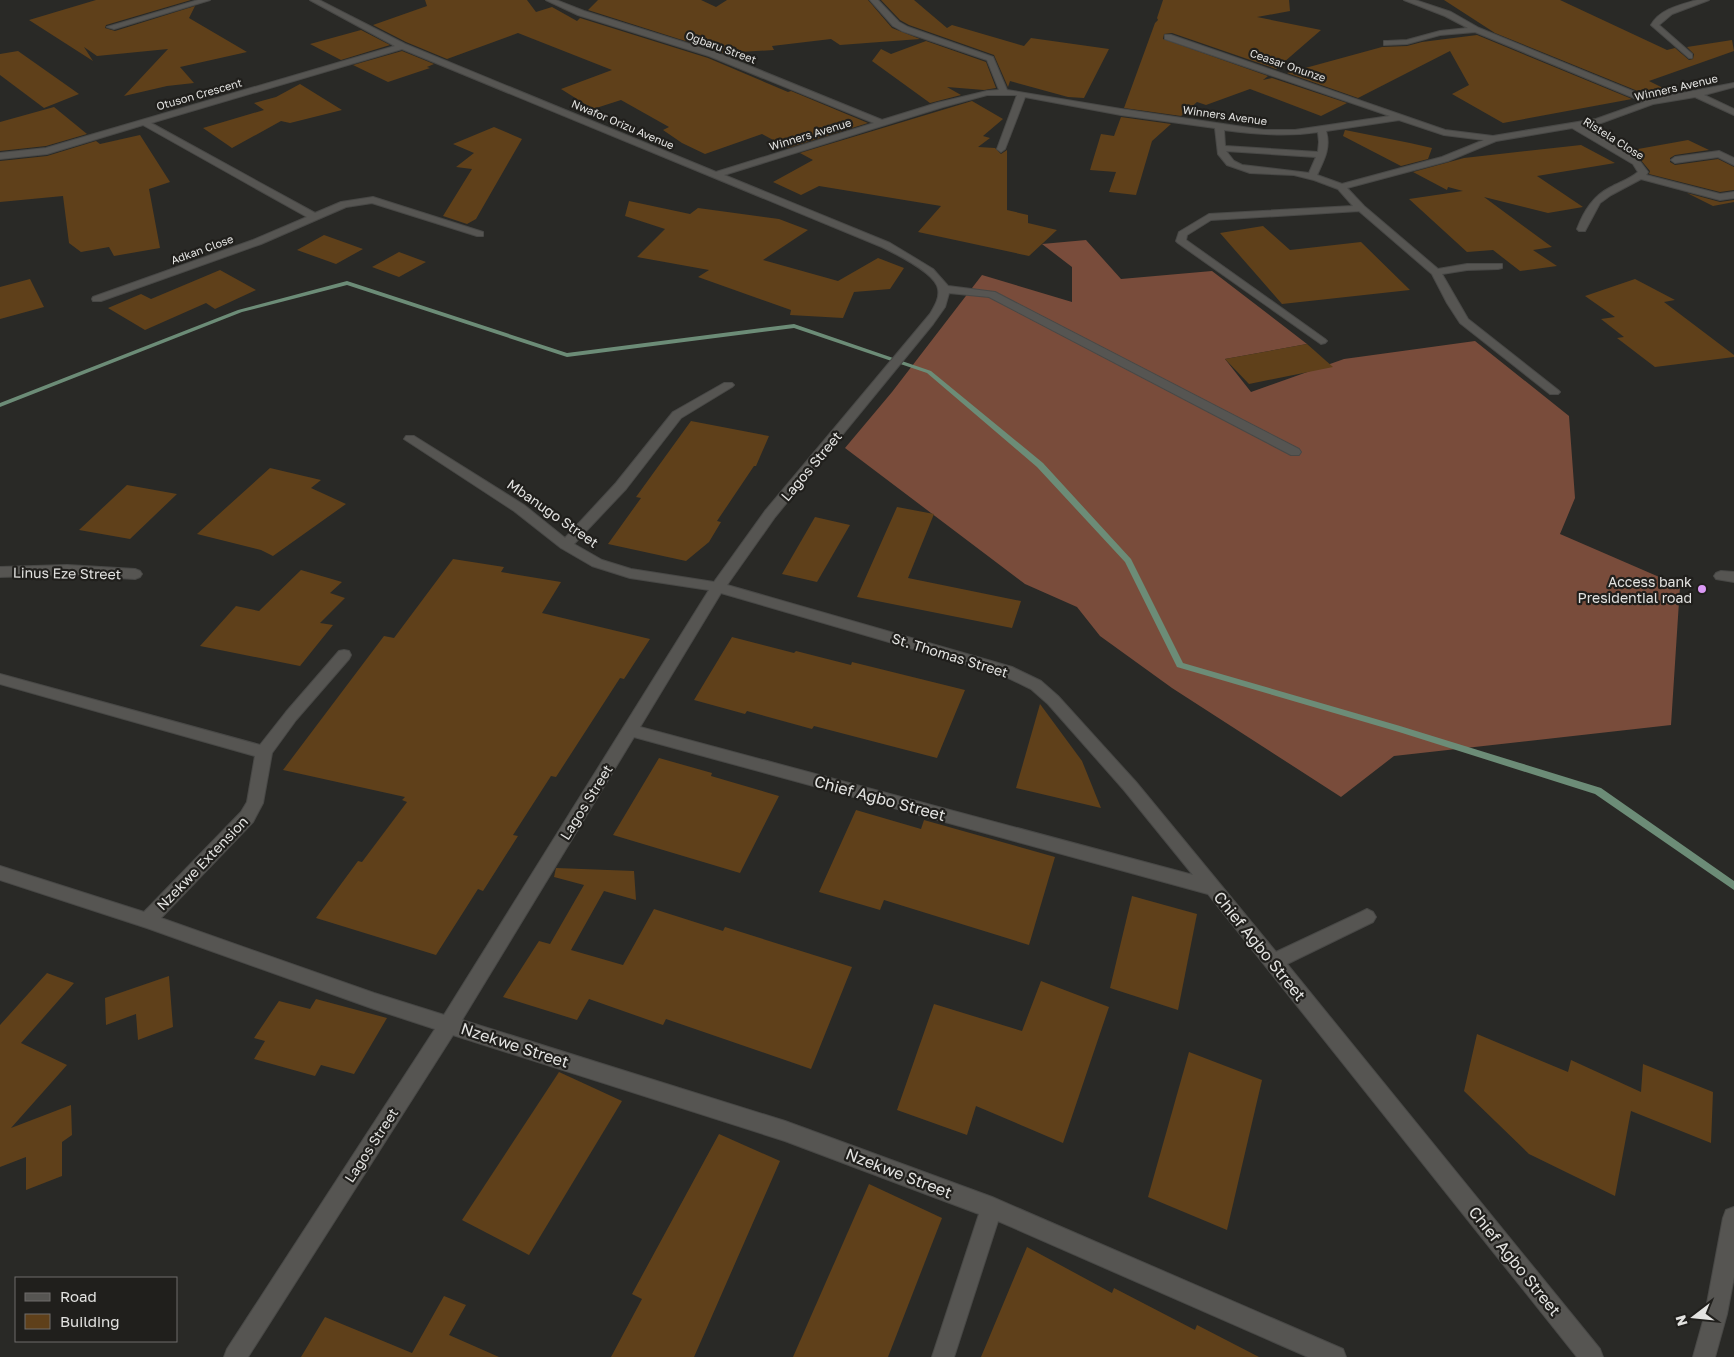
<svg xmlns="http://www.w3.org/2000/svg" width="1734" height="1357" font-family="'Golos Text',sans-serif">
	<rect width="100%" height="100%" fill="#292926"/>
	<polygon fill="#794c3b" points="1086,240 1121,279 1212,271 1307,344 1225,359 1251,392 1344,359 1475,341 1569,416 1575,498 1560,534 1680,586 1671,725 1394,756 1341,797 1172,688 1100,636 1077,607 1025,584 845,448 892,392 982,275 1072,302 1072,267 1042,244"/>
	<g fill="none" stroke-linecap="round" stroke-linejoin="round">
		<polygon fill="#6c8c77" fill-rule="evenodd" points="347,281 567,353 794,324 931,371 1043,463 1131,559 1183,663 1400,726 1601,788 1734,881 1734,890 1595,794 1399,732 1177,667 1125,562 1037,467 927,373 794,328 567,357 347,285 242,312 0,407 0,403 238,310"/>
	</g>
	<g fill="#5f401a">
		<polygon points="96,0 191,0 106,25 105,28 115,31 195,6 189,18 247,52 180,67 194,83 167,86 124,96 168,49 97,56 84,47 93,61 29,20"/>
		<polygon points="425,0 527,0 536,12 552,7 577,21 580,18 708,58 788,92 791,91 868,123 788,148 762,134 705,154 682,143 663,130 669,127 621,100 593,109 561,89 612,70 518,33 447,59 406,42 373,25 427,6"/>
		<polygon points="598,0 701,0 716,7 727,0 868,0 892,28 920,39 840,45 831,39 772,46 774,50 723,53 588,10"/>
		<polygon points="881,0 914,0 947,28 952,25 1024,46 1031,38 1109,49 1084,98 1068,97 1010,81 1008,87 994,55 909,25 900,20"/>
		<polygon points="1163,0 1289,0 1290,11 1257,17 1321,30 1276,69 1172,33 1164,34 1163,39 1268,76 1263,80 1272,78 1347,103 1321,116 1250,89 1206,105 1197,102 1181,116 1124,108 1155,23 1158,20 1157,18"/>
		<polygon points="1444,0 1560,0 1667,50 1675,48 1689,60 1693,59 1694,54 1687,47 1732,40 1734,51 1649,81 1671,92 1650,96 1495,33"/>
		<polygon points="361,30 390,45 341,60 310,44"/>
		<polygon points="1477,35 1632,99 1503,123 1452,94 1469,85 1450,51 1358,98 1287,73 1382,47 1407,46 1422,42"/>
		<polygon points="926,41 986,62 996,88 984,90 947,87 961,95 930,103 872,61 881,49 891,54"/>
		<polygon points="18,51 79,94 44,108 0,75 0,54"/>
		<polygon points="402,51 434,64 427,67 430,68 388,82 353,65"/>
		<polygon points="300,84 342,110 290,123 281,121 232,148 203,128 264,110 254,103 276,97"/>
		<polygon points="972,101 1003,119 983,136 990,138 978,147 995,148 1001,154 1007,150 1007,210 1028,215 1028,223 1057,230 1029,256 918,232 941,206 819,186 801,195 773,182 813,160 800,153"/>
		<polygon points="54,107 87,134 46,146 0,151 0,122"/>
		<polygon points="1121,117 1171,124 1152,141 1136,195 1109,192 1116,172 1090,170 1101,134 1114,136"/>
		<polygon points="494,127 522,139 476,219 467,224 443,216 472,169 456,167 474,153 453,144"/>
		<polygon points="1345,130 1410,143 1432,148 1428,159 1401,166 1343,136"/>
		<polygon points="140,135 170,182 149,189 160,248 114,256 109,247 81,252 69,243 63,196 0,202 0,161 47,156 96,141 100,144"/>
		<polygon points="1688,140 1709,150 1675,155 1670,158 1670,162 1675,165 1718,159 1734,167 1734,190 1720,192 1649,174 1650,171 1640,159 1627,151"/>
		<polygon points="1581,145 1615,163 1537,176 1583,207 1548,213 1484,197 1552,247 1533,250 1557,266 1520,271 1493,250 1467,252 1409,199 1463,191 1448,187 1447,190 1413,172 1464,158"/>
		<polygon points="1687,193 1720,202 1734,200 1734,202 1713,206"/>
		<polygon points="629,201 690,214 698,208 779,219 808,230 763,260 838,281 878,258 904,268 890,289 854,292 843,318 790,315 791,310 698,277 709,270 637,257 665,229 625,216"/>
		<polygon points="1263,226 1290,250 1361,242 1410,290 1282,304 1220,233"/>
		<polygon points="324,235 363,249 336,264 297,250"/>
		<polygon points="399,252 426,262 399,277 372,267"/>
		<polygon points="220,270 256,290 215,309 206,303 145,330 108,308 141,294 151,299"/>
		<polygon points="30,279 44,307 0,319 0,287"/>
		<polygon points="1635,279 1675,300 1664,302 1734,355 1734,357 1655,367 1617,338 1624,337 1601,319 1615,317 1585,296"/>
		<polygon points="1307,344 1333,367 1249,384 1225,359"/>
		<polygon points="691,421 769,436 756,466 754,466 717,521 721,522 709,542 686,561 608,544 641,498 636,497"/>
		<polygon points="270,468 321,480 311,488 346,504 273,556 261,550 197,534"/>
		<polygon points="127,485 177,494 130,539 79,530"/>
		<polygon points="897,507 934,514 908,578 1021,601 1012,628 857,597"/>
		<polygon points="815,517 850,525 817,582 782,574"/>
		<polygon points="453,559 504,567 501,572 561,582 542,613 650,639 624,679 620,678 556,777 551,776 513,835 518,836 483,891 478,889 436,955 316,918 358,861 362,862 407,802 402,800 405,797 283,770 384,636 394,638"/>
		<polygon points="301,570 342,582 330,593 345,598 320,623 333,625 300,666 200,646 236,606 259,611"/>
		<polygon points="732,637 794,653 796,651 851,665 852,662 965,690 937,758 814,726 812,729 747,711 745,714 694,700"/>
		<polygon points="1040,704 1082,761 1101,808 1016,788"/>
		<polygon points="659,758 712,773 711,776 779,796 740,873 613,835"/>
		<polygon points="856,810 921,829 924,820 1055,857 1029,945 884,900 880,910 819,892"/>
		<polygon points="556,868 634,871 636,900 604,891 571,950 623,965 654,909 723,931 725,927 852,967 811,1069 666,1019 663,1025 589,999 577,1020 503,997 539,941 550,944 584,885 554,877"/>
		<polygon points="1132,896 1197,914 1178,1010 1110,988"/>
		<polygon points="47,973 74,983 21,1043 67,1065 11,1128 71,1105 72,1135 62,1142 62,1176 26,1190 26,1157 0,1167 0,1025"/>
		<polygon points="169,976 173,1027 138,1040 136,1014 106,1025 105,998"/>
		<polygon points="1041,981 1109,1007 1063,1143 976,1106 967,1135 897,1110 934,1004 1022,1031"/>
		<polygon points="316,999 387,1018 354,1074 321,1065 315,1076 254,1059 265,1041 254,1038 279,1001 310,1009"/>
		<polygon points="1477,1034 1568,1072 1571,1060 1641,1092 1643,1064 1713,1092 1711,1143 1631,1111 1615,1196 1529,1154 1464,1091"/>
		<polygon points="1189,1052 1262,1080 1227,1230 1148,1197"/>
		<polygon points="559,1072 622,1101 529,1255 462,1220"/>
		<polygon points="719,1134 780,1161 694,1357 611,1357 642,1299 632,1294"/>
		<polygon points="869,1184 942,1218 888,1357 793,1357"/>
		<polygon points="1027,1247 1112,1293 1114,1288 1195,1330 1197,1325 1259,1357 981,1357"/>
		<polygon points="444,1296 466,1305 449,1335 499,1357 301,1357 325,1317 412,1353"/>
	</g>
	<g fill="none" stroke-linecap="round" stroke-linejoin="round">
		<g stroke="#484846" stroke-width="2">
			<g id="minor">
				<polygon points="198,0 210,0 114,29 107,27"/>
				<path d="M310 0H319L405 44 716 172 874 123 709 56 578 15 546 0H556L584 11 715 52 882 120 937 103 987 91 999 90 987 60 902 31 893 26 870 0H878L899 22 908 27 993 57 1007 90 1121 109 1264 130H1295L1390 116 1165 39V35H1171L1445 130 1493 136 1596 119 1644 102 1475 32 1440 35 1407 44 1384 45V41H1387L1407 40 1440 31 1468 28 1445 16 1404 0H1415L1451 12 1479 28 1652 99 1734 83V87L1704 95 1734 109V115L1695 97 1653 104 1601 123 1581 126 1639 160 1648 172 1646 175 1720 194 1734 192V198L1720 200 1641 179 1611 195 1600 203 1585 231H1579L1577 229C1584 211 1593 196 1611 187 1620 182 1630 179 1638 172L1633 164 1572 128 1496 141 1448 161 1347 188 1364 206 1438 269 1467 264H1502V268L1498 269 1467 270 1442 274 1468 319 1558 390 1560 392 1558 394H1550L1460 323 1447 303 1432 274 1359 211 1211 220 1187 235 1186 240 1325 339 1327 341 1325 343 1321 344 1178 243 1176 241 1179 232 1209 214 1353 206 1338 189 1314 180 1294 175 1250 173 1227 165 1218 154 1215 128 1121 115 1025 97 1005 149 1001 152 997 149 1017 95H987L943 107 724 175 890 243 933 269 948 286 995 292 1299 449 1301 452 1299 455H1291L989 297 949 293 945 307 933 324 775 517 727 585 1012 667 1041 681 1058 696 1136 782 1276 952 1361 912 1367 909 1373 912 1376 917 1373 922 1287 964 1600 1349 1603 1357H1577L1208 894 634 737 462 1020 785 1121 992 1197 1343 1349 1346 1357H1308L998 1221 954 1357H932L979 1214 785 1141 453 1035 248 1357H224L227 1349 435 1029 374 1009 147 928 0 880V866L144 912 241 812 247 802 255 756 0 684V674L260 745 286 712 339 651 344 650 349 651 351 655 349 659 296 720 272 753 263 803 253 822 161 918 374 993 444 1015 709 590 630 578 592 566 561 548 514 511 404 439 406 436H414L524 505 565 538 616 483 673 412 724 383H732L734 385 732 387 681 418 626 489 574 544 602 560 631 569 714 582 765 511 930 314C934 307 940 298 938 289 936 273 896 254 882 247L402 49 151 123 315 213 341 202 373 197 483 232V236H477L372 203 346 207 261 244 101 301H93L92 299 93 297 253 240 307 217 143 125 47 154 0 159V153L46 148 395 46ZM1399 120 1444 135 1484 140 1442 157 1342 184 1317 175C1324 160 1331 148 1326 131ZM1224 130C1256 134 1285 137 1318 132L1319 142 1318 152 1225 146ZM1226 151 1316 157 1309 173 1242 165 1234 161ZM721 593 1002 675 1031 689 1048 704 1124 790 1193 875 640 727Z"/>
				<path d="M1697 0H1709L1672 14 1659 25 1692 54V58H1689L1651 25C1660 9 1680 5 1697 0Z"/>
				<polygon points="1719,151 1734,158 1734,165 1718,157 1675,163 1671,160 1675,157"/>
				<polygon points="67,565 135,569 140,571 142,574 140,577 135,579 67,575 0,577 0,567"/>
				<polygon points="1721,571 1734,572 1734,582 1716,579 1714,576 1716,573"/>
				<polygon points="1734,1207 1734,1277 1727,1314 1715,1357 1693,1357 1705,1314 1723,1218 1726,1210"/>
			</g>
		</g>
		<use href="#minor" fill="#565552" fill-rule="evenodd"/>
	</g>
	<circle fill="#db99f5" stroke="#201f1c" stroke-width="2" cx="1702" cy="589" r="5"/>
	<g text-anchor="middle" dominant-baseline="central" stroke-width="4.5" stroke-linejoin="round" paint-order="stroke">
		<g font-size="11" fill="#e3e3e1" stroke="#201f1c">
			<text transform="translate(721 47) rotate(20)">Ogbaru Street</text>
			<text transform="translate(1288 65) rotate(19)">Ceasar Onunze</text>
			<text transform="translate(1676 87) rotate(-13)">Winners Avenue</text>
			<text transform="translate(199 94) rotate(-16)">Otuson Crescent</text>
			<text transform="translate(1225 115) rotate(8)">Winners Avenue</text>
			<text transform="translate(623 124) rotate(23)">Nwafor Orizu Avenue</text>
			<text transform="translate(810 134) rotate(-17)">Winners Avenue</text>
			<text transform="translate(1614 138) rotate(32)">Ristela Close</text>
			<text transform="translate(202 249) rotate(-20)">Adkan Close</text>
		</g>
		<g font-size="14" fill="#e3e3e1" stroke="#201f1c">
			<text transform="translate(811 466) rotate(-50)">Lagos Street</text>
			<text transform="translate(553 513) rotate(35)">Mbanugo Street</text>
			<text transform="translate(67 573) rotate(1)">Linus Eze Street</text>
			<text transform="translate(950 655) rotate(17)">St. Thomas Street</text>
			<text transform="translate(586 802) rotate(-58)">Lagos Street</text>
			<text transform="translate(202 863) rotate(-46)">Nzekwe Extension</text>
			<text transform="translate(371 1145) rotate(-57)">Lagos Street</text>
		</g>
		<g font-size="14" fill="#e3e3e1" stroke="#201f1c" text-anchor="end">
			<text x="1692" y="581">Access bank<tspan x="1692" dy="16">Presidential road</tspan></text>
		</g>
		<g font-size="16" fill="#e3e3e1" stroke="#201f1c">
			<text transform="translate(880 798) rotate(15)">Chief Agbo Street</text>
			<text transform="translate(1260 946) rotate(51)">Chief Agbo Street</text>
			<text transform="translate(515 1045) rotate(18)">Nzekwe Street</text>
			<text transform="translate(899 1173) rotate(21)">Nzekwe Street</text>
			<text transform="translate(1515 1261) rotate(51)">Chief Agbo Street</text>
		</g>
	</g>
	<rect x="15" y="1277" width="162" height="65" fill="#201f1c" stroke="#6e6d6b"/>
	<rect x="25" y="1293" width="25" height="8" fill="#565552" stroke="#6e6d6b"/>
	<text x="60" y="1302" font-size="15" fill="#e3e3e1">Road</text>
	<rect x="25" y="1314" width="25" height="15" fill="#5f401a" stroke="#6e6d6b"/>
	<text x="60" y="1327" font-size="15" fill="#e3e3e1">Building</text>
	<g transform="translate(1694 1317) rotate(254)" stroke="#201f1c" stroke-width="4" paint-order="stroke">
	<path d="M0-4L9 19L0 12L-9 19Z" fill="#e3e3e1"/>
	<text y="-8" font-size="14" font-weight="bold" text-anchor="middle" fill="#e3e3e1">N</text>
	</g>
</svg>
